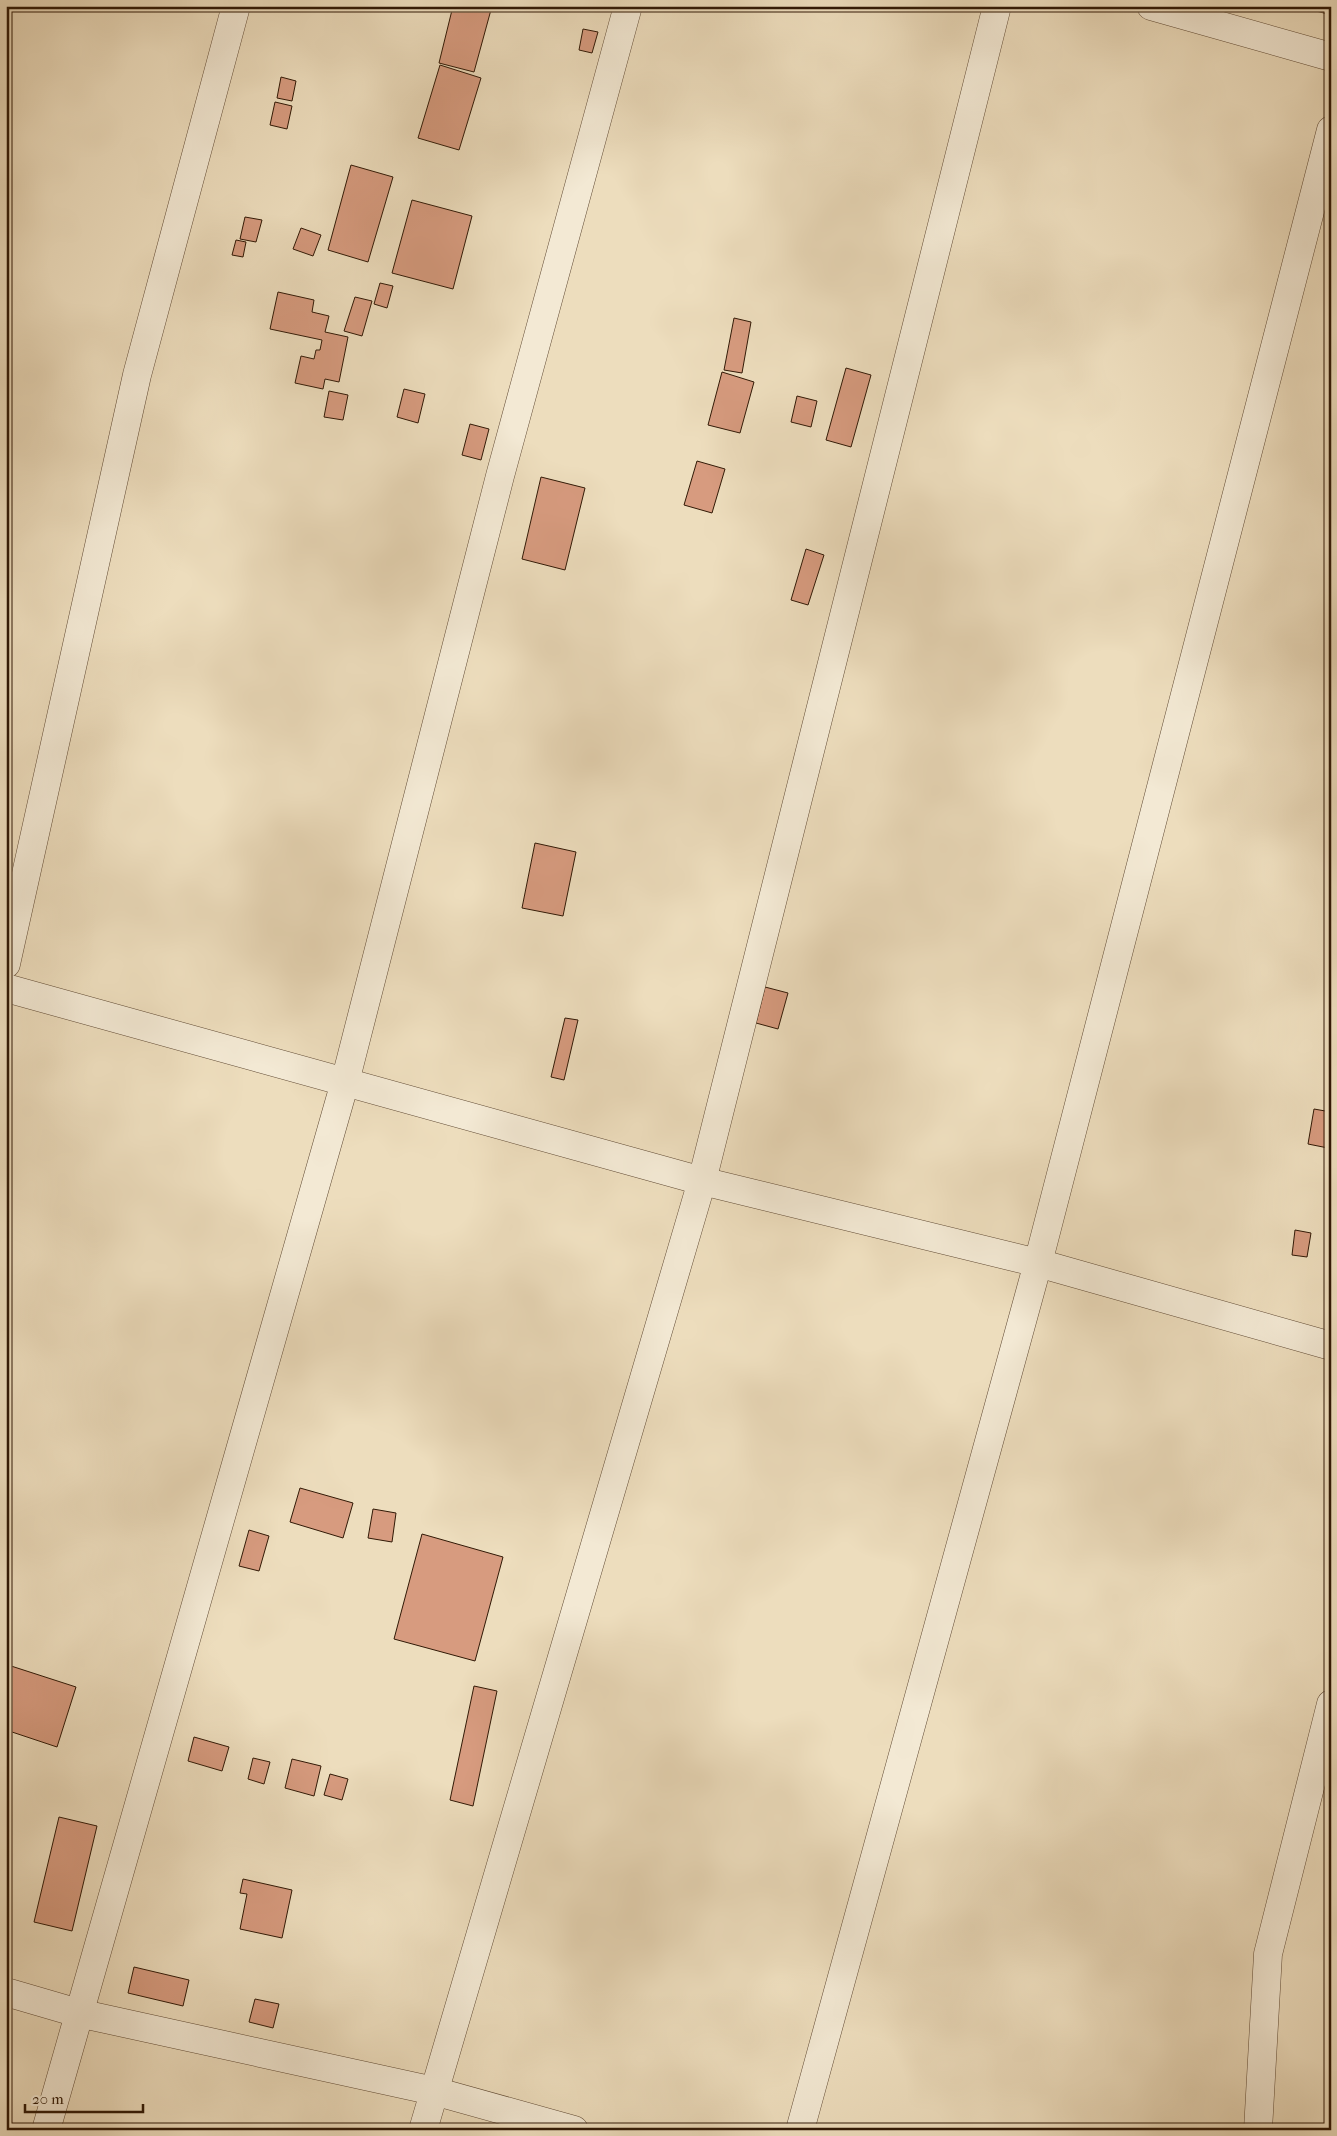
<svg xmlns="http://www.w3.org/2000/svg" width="1337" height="2136" font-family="'IM FELL French Canon',serif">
	<rect width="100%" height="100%" fill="#edddbd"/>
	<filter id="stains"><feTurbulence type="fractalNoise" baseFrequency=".004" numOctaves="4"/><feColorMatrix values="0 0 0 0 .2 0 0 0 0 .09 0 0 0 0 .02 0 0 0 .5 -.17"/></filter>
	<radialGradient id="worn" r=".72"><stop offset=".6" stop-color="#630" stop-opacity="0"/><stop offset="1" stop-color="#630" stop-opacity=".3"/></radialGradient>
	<g fill="#d79b7f" stroke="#311906">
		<polygon points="453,6 492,6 474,72 439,63"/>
		<polygon points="1318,6 1330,6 1328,14 1316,11"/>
		<polygon points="583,29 598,32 592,53 579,50"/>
		<polygon points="440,65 481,78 459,150 418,138"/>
		<polygon points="281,77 296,81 292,101 277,98"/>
		<polygon points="275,102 292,106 287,129 270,125"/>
		<polygon points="351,165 393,177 368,262 328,250"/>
		<polygon points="412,200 472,216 453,289 392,273"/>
		<polygon points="245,217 262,220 256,242 240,239"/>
		<polygon points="301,228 321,235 313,256 293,249"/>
		<polygon points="236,240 246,242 243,257 232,255"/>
		<polygon points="380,283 393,286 387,308 374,304"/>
		<polygon points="278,292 314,300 312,312 329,316 325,332 348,337 339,382 325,379 323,389 295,383 301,356 314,359 316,350 320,350 322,340 270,329"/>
		<polygon points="355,297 372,301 362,336 344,331"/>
		<polygon points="734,318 751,322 742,373 724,370"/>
		<polygon points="846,368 871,375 851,447 826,440"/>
		<polygon points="722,372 754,382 740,433 708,425"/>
		<polygon points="404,389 425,394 418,423 397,417"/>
		<polygon points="329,391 348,395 343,420 324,417"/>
		<polygon points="797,396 817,401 811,427 791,422"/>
		<polygon points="470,424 489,429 481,460 462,455"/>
		<polygon points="697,461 725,469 712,513 684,505"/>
		<polygon points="541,477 585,488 565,570 522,559"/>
		<polygon points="806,549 824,555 808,605 791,600"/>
		<polygon points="535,843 576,852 563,916 522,908"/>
		<polygon points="765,987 788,993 778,1029 756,1023"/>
		<polygon points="565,1018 578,1020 564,1080 551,1077"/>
		<polygon points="1314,1109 1331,1112 1331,1132 1328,1148 1308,1144"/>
		<polygon points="1295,1230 1311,1233 1307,1257 1292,1255"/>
		<polygon points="300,1488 353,1503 343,1538 290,1522"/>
		<polygon points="373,1509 396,1513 392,1542 368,1538"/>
		<polygon points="249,1530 269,1536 259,1571 239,1566"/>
		<polygon points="422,1534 503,1557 475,1661 394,1639"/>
		<polygon points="8,1665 76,1687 57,1747 6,1730 6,1671"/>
		<polygon points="474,1686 497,1691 473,1806 450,1800"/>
		<polygon points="194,1737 229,1747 222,1771 188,1761"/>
		<polygon points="253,1758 270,1762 264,1784 248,1779"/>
		<polygon points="292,1759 321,1766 314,1796 285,1788"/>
		<polygon points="330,1774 348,1779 342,1800 324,1795"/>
		<polygon points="59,1817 97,1826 72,1931 34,1922"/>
		<polygon points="243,1879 292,1890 282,1938 240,1929 247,1894 240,1893"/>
		<polygon points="134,1967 189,1980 183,2006 128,1993"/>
		<polygon points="255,1999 279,2004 273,2028 249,2022"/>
	</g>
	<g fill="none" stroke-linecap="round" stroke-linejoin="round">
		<g stroke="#604a34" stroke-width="29">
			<g id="minor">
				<polyline points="1151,6 1331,57"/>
				<polyline points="6,964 137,375 236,6"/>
				<polyline points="6,988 702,1181 1038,1263 1331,1346"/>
				<polyline points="6,1992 78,2013 434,2091 574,2130"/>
				<polyline points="46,2130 345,1082 500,476 628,6"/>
				<polyline points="423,2130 702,1181 997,6"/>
				<polyline points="800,2130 1038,1263 1331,130"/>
				<polyline points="1258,2130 1268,1954 1331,1704"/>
			</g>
		</g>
		<use href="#minor" stroke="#f3e9d4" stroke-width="28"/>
	</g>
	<rect width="1337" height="2136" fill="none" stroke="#edddbd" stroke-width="25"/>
	<rect x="8" y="8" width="1322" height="2121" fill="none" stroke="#311906" stroke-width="2.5"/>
	<rect x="12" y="12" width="1312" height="2111" fill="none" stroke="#311906"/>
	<path d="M25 2104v8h118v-8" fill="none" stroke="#311906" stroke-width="2.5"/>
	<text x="32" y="2104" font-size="15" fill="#311906" stroke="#f3e9d4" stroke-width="4" paint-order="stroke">20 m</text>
	<rect width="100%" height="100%" filter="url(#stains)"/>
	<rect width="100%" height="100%" fill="url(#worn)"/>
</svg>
